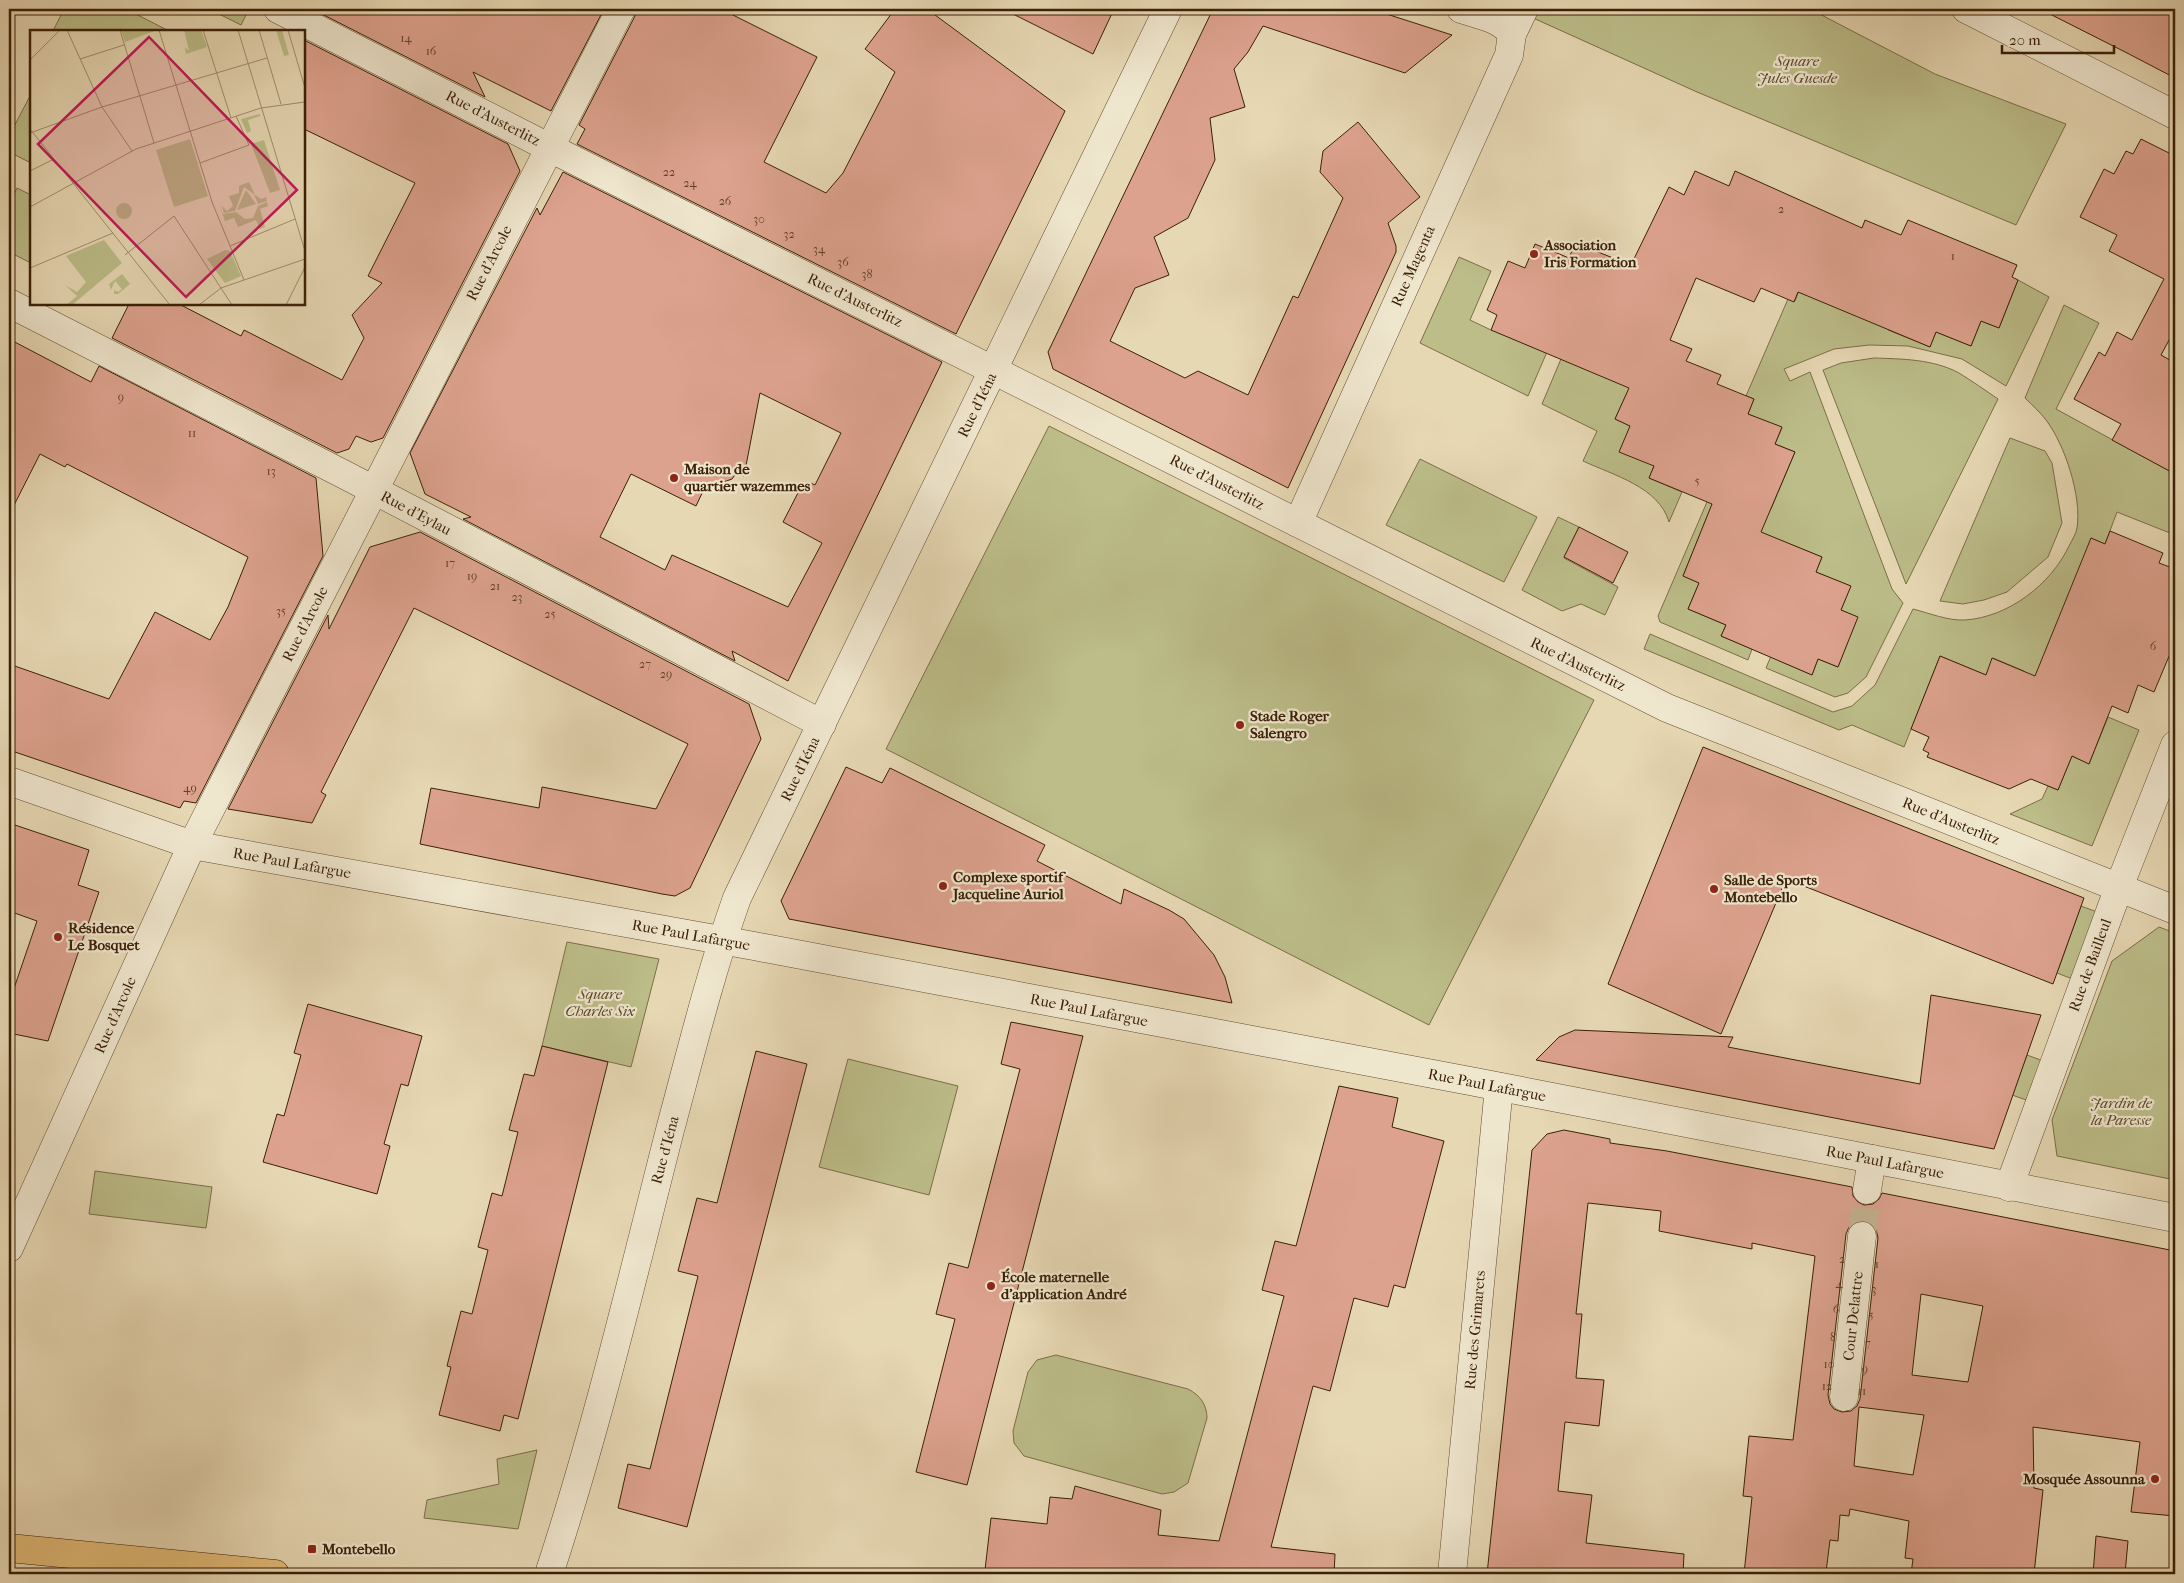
<svg xmlns="http://www.w3.org/2000/svg" width="2184" height="1583" font-family="'IM FELL French Canon',serif">
	<rect width="100%" height="100%" fill="#e7d8b4"/>
	<filter id="stains"><feTurbulence type="fractalNoise" baseFrequency=".004" numOctaves="4"/><feColorMatrix values="0 0 0 0 .2 0 0 0 0 .09 0 0 0 0 .02 0 0 0 .5 -.17"/></filter>
	<radialGradient id="worn" r=".72"><stop offset=".6" stop-color="#630" stop-opacity="0"/><stop offset="1" stop-color="#630" stop-opacity=".3"/></radialGradient>
	<g fill="#bcbd89" stroke="#7c6e48">
		<polygon points="64,9 126,9 169,31 53,31"/>
		<polygon points="209,9 233,9 246,15 241,25"/>
		<polygon points="1524,9 1810,9 1935,74 2066,124 2016,225 1697,92 1522,13"/>
		<polygon points="30,96 31,97 31,163 9,152 9,136"/>
		<polygon points="17,188 31,195 31,263 9,252 9,205"/>
		<polygon points="1459,257 1491,271 1470,320 1491,330 1553,338 1528,396 1420,343"/>
		<polygon points="1804,278 1894,315 1888,330 1930,347 1936,332 1971,346 1981,321 1999,328 2018,280 2049,297 2006,386 1962,359 1908,346 1869,345 1834,349 1784,369 1790,381 1810,372 1892,589 1903,603 1866,677 1848,693 1835,697 1766,668 1776,644 1780,661 1812,675 1818,659 1838,667 1857,617 1841,610 1850,586 1816,572 1822,557 1779,540 1773,555 1753,519 1771,509 1795,452 1775,444 1782,428 1748,414 1754,399 1746,396 1788,299 1795,301"/>
		<path d="M2064 305 2099 323 2056 409 2175 474V535L2117 512 2105 544 2091 538 2043 699 2024 671 1993 658 1986 675 1940 656 1904 747 1852 725 1839 730 1644 649 1650 634 1833 712 1852 706 1875 685 1913 609C1929 613 1948 621 1965 620 2009 617 2051 584 2069 546 2072 540 2076 534 2077 528 2082 497 2065 445 2046 420 2040 412 2032 405 2025 398Z"/>
		<path d="M1874 358C1902 359 1933 359 1959 373 1972 381 1985 390 1998 399L1906 584 1823 370 1841 363Z"/>
		<path d="M1561 359 1642 376 1626 395 1615 419 1630 426 1654 466 1649 478 1682 492 1669 522C1659 487 1613 475 1583 461L1597 431 1542 404Z"/>
		<polygon points="1049,426 1594,700 1429,1025 886,749"/>
		<polygon points="2010,438 2045,451 2052,463 2062,523 2048,557 2007,592 1984,600 1963,604 1940,601"/>
		<polygon points="1420,459 1537,517 1504,582 1386,525"/>
		<polygon points="1713,488 1718,490 1683,576 1699,583 1688,609 1726,625 1721,636 1752,649 1748,660 1660,622 1658,616"/>
		<polygon points="1558,517 1579,527 1564,558 1618,587 1605,615 1581,604 1562,611 1522,590"/>
		<polygon points="2108,717 2139,730 2092,846 2010,814 2042,799 2048,786 2058,790 2072,756 2089,764"/>
		<polygon points="2081,906 2100,913 2075,980 2057,973"/>
		<polygon points="2159,927 2175,933 2175,1180 2057,1156 2052,1120 2112,961"/>
		<polygon points="567,942 659,959 631,1067 542,1046"/>
		<polygon points="2027,1055 2046,1062 2032,1102 2012,1095"/>
		<polygon points="848,1059 958,1086 929,1195 819,1167"/>
		<polygon points="95,1171 212,1187 206,1228 89,1214"/>
		<path d="M1056 1355 1188 1389C1200 1395 1207 1405 1207 1418L1188 1483 1174 1492 1162 1494 1024 1456 1014 1443 1013 1431 1028 1372 1037 1360Z"/>
		<polygon points="537,1450 518,1529 424,1518 427,1500 499,1484 497,1459"/>
	</g>
	<g fill="#dda28e" stroke="#3b2007" fill-rule="evenodd">
		<polygon points="312,9 604,9 551,111 473,72 485,97"/>
		<polygon points="637,9 721,9 817,57 764,162 826,193 843,173 895,72 865,49 895,9 927,9 1065,111 956,334 577,144 585,129 579,125 635,16"/>
		<polygon points="1003,9 1114,9 1093,54"/>
		<polygon points="1213,9 1371,9 1452,35 1405,73 1263,26 1248,52 1234,69 1245,107 1210,118 1215,160 1188,218 1154,237 1169,275 1135,288 1110,341 1185,378 1198,371 1248,395 1293,296 1298,298 1343,198 1320,172 1323,151 1358,122 1420,197 1388,223 1396,246 1396,252 1288,488 1053,369 1048,352"/>
		<polygon points="2040,9 2175,9 2175,78 2129,54"/>
		<polygon points="304,40 508,144 520,171 383,438 371,442 356,436 349,449 337,453 112,338 129,304 179,304 241,336 244,330 342,380 364,338 352,315 382,283 368,276 415,183 304,129"/>
		<polygon points="2141,139 2175,156 2175,329 2161,355 2175,363 2175,474 2112,440 2121,424 2074,399 2099,352 2105,356 2117,332 2132,340 2164,279 2109,251 2117,235 2080,217 2104,169 2114,174 2126,151 2133,154"/>
		<polygon points="1695,171 1729,186 1735,171 1862,228 1865,220 1901,235 1908,220 2017,265 2012,277 2018,280 1999,328 1981,321 1971,346 1936,332 1930,347 1798,292 1794,302 1761,288 1754,302 1696,278 1670,340 1692,349 1686,361 1721,375 1717,384 1754,399 1748,414 1782,427 1775,444 1795,452 1761,532 1822,557 1816,572 1851,586 1841,610 1858,617 1838,667 1818,659 1812,675 1721,636 1726,625 1688,609 1699,583 1683,576 1712,504 1649,478 1654,466 1619,452 1630,426 1615,419 1629,388 1491,330 1497,315 1487,310 1508,261 1525,268 1535,244 1569,258 1575,243 1631,265 1669,187 1684,195"/>
		<path d="M563 172 942 362 788 681 732 651 735 661 463 519 471 517 425 494 410 453 537 208 540 215ZM760 393 841 433 815 485 811 483 808 491 801 487 783 522 822 543 788 607 672 555 665 570 600 537 631 474 696 506 704 489 732 479 737 472 744 476Z"/>
		<polygon points="9,339 91,382 99,366 316,478 323,556 196,803 184,801 180,808 9,750 9,664 109,699 155,612 210,640 228,607 248,557 67,464 65,467 40,454 9,515"/>
		<polygon points="1579,527 1628,552 1613,583 1564,557"/>
		<polygon points="2110,531 2163,553 2159,563 2175,569 2175,642 2154,692 2138,685 2128,713 2112,706 2089,764 2072,756 2058,790 2031,779 2009,789 1927,757 1929,753 1923,750 1929,737 1911,729 1940,656 1986,675 1992,658 2035,676 2091,538 2105,544"/>
		<polygon points="420,532 749,704 761,739 690,888 675,896 662,894 420,844 431,788 539,808 542,787 656,809 688,744 414,608 321,792 326,795 312,823 228,809 328,615 329,629 370,547"/>
		<polygon points="1703,747 2084,898 2053,984 1786,879 1721,1034 1608,984"/>
		<polygon points="846,767 882,783 890,768 1045,845 1037,861 1121,904 1124,889 1169,910 1184,919 1214,955 1225,977 1232,1003 789,919 781,901"/>
		<polygon points="9,823 89,850 78,885 99,892 48,1041 9,1033 9,1003 37,921 9,911"/>
		<polygon points="1931,995 2041,1015 1994,1149 1536,1060 1559,1037 1575,1030 1733,1037 1728,1047 1920,1084"/>
		<polygon points="308,1004 422,1036 408,1086 401,1084 384,1144 390,1146 377,1194 263,1162 277,1114 284,1116 301,1055 294,1053"/>
		<polygon points="1011,1022 1083,1036 967,1485 916,1472 955,1319 936,1314 949,1263 968,1268 1020,1069 1001,1064"/>
		<polygon points="542,1046 608,1062 518,1419 504,1415 500,1431 439,1415 451,1367 447,1366 461,1311 472,1314 488,1250 478,1247 492,1193 502,1196 518,1132 509,1130 524,1074 534,1076"/>
		<polygon points="756,1051 807,1064 687,1527 618,1508 628,1464 650,1469 698,1276 678,1271 697,1198 717,1203"/>
		<polygon points="1339,1086 1398,1098 1392,1127 1444,1141 1405,1288 1394,1285 1388,1307 1354,1298 1330,1391 1313,1386 1271,1547 1335,1554 1334,1574 1023,1574 985,1570 991,1518 1047,1524 1050,1497 1072,1499 1075,1486 1161,1510 1158,1535 1219,1541 1284,1296 1262,1290 1275,1241 1296,1246"/>
		<path d="M1564 1130 1610 1139V1143L1667 1151 1852 1187 1853 1196 1858 1202 1864 1205 1873 1204 1879 1199 1882 1193 2175 1251V1516L2131 1512 2140 1442 2033 1427 2034 1488 2043 1490 2034 1574H1911L1913 1559 1905 1558 1909 1521 1850 1509 1849 1516 1840 1515 1838 1541 1830 1540 1826 1572 1818 1571V1574H1744L1752 1497 1743 1496 1749 1436 1793 1440 1815 1256 1752 1243V1249L1659 1231 1661 1211 1588 1203 1576 1314H1582L1576 1378 1604 1380 1599 1426 1565 1422 1558 1491 1592 1495 1586 1543 1684 1554 1683 1574H1487L1532 1150 1547 1134ZM1864 1221 1872 1224 1876 1229 1878 1238 1860 1399 1857 1406 1851 1411 1842 1412 1834 1409 1830 1404 1828 1395 1846 1234 1849 1227 1855 1222ZM1921 1294 1983 1306 1968 1382 1912 1375ZM1859 1407 1924 1415 1913 1475 1854 1466Z"/>
		<polygon points="2096,1536 2128,1541 2125,1574 2093,1574"/>
	</g>
	<g fill="none" stroke-linecap="round" stroke-linejoin="round">
		<polyline stroke="#c5b391" stroke-width="28" stroke-dasharray="28 14" stroke-linecap="butt" points="1862,1236 1867,1190"/>
		<g stroke="#664e32" stroke-width="29">
			<g id="minor">
				<polyline points="278,9 548,147 1667,708 2175,910"/>
				<path d="M1461 9C1479 15 1501 18 1512 34"/>
				<polyline points="1966,9 2175,115"/>
				<polyline points="9,303 347,476 822,724"/>
				<polyline points="1298,523 1509,55 1512,34 1524,9"/>
				<polyline points="9,781 192,845 754,946 1470,1081 2175,1218"/>
				<polyline points="2009,1187 2119,887 2175,745"/>
				<polyline points="1867,1190 1872,1159"/>
				<polyline points="9,1248 192,845 621,9"/>
				<polyline points="1844,1397 1862,1236"/>
				<path d="M549 1574C597 1428 632 1279 670 1130 691 1052 710 974 737 898L1168 9"/>
				<polyline points="1452,1574 1499,1087"/>
			</g>
		</g>
		<g stroke="#3b2007" stroke-width="29">
			<polyline id="major" points="9,1548 275,1574"/>
		</g>
		<use href="#minor" stroke="#efe6ce" stroke-width="28"/>
		<use href="#major" stroke="#e4bc7a" stroke-width="28"/>
	</g>
	<g fill="#8f2418" stroke="#efe6ce" stroke-width="2">
		<circle cx="1534" cy="254" r="5"/>
		<circle cx="674" cy="478" r="5"/>
		<circle cx="1240" cy="725" r="5"/>
		<circle cx="943" cy="886" r="5"/>
		<circle cx="1714" cy="889" r="5"/>
		<circle cx="58" cy="937" r="5"/>
		<circle cx="991" cy="1286" r="5"/>
		<circle cx="2155" cy="1479" r="5"/>
		<rect x="307" y="1544" width="10" height="10" rx="2.5"/>
	</g>
	<g text-anchor="middle" dominant-baseline="central" stroke-width="4.5" stroke-linejoin="round" paint-order="stroke">
		<g font-size="12" fill="#644029">
			<text x="406" y="38">14</text>
			<text x="431" y="51">16</text>
			<text x="669" y="172">22</text>
			<text x="690" y="183">24</text>
			<text x="725" y="201">26</text>
			<text x="1781" y="209">2</text>
			<text x="759" y="219">30</text>
			<text x="789" y="234">32</text>
			<text x="819" y="249">34</text>
			<text x="1953" y="256">1</text>
			<text x="843" y="262">36</text>
			<text x="867" y="274">38</text>
			<text x="121" y="397">9</text>
			<text x="192" y="433">11</text>
			<text x="271" y="471">13</text>
			<text x="1697" y="481">5</text>
			<text x="450" y="563">17</text>
			<text x="472" y="576">19</text>
			<text x="495" y="586">21</text>
			<text x="517" y="597">23</text>
			<text x="281" y="611">35</text>
			<text x="550" y="614">25</text>
			<text x="2153" y="646">6</text>
			<text x="645" y="664">27</text>
			<text x="666" y="674">29</text>
			<text x="190" y="788">49</text>
			<text x="1842" y="1259">2</text>
			<text x="1877" y="1264">1</text>
			<text x="1839" y="1284">4</text>
			<text x="1874" y="1289">3</text>
			<text x="1836" y="1309">6</text>
			<text x="1871" y="1315">5</text>
			<text x="1833" y="1337">8</text>
			<text x="1868" y="1343">7</text>
			<text x="1829" y="1364">10</text>
			<text x="1865" y="1369">9</text>
			<text x="1827" y="1386">12</text>
			<text x="1862" y="1391">11</text>
		</g>
		<g font-size="15" font-style="italic" fill="#5b4728" stroke="#efe6ce">
			<text x="1797" y="61">Square<tspan x="1797" dy="17">Jules Guesde</tspan></text>
			<text x="600" y="994">Square<tspan x="600" dy="17">Charles Six</tspan></text>
			<text x="2121" y="1103">Jardin de<tspan x="2121" dy="17">la Paresse</tspan></text>
		</g>
		<g font-size="15" fill="#3b2007" stroke="#efe6ce">
			<text transform="translate(493 118) rotate(27)">Rue d'Austerlitz</text>
			<text transform="translate(489 263) rotate(-63)">Rue d'Arcole</text>
			<text transform="translate(1413 266) rotate(-66)">Rue Magenta</text>
			<text transform="translate(855 300) rotate(26)">Rue d'Austerlitz</text>
			<text transform="translate(977 405) rotate(-64)">Rue d'Iéna</text>
			<text transform="translate(1217 482) rotate(27)">Rue d'Austerlitz</text>
			<text transform="translate(416 513) rotate(28)">Rue d'Eylau</text>
			<text transform="translate(305 624) rotate(-63)">Rue d'Arcole</text>
			<text transform="translate(1578 664) rotate(26)">Rue d'Austerlitz</text>
			<text transform="translate(800 769) rotate(-64)">Rue d'Iéna</text>
			<text transform="translate(1951 821) rotate(22)">Rue d'Austerlitz</text>
			<text transform="translate(292 863) rotate(10)">Rue Paul Lafargue</text>
			<text transform="translate(691 935) rotate(10)">Rue Paul Lafargue</text>
			<text transform="translate(2090 965) rotate(-70)">Rue de Bailleul</text>
			<text transform="translate(1089 1010) rotate(11)">Rue Paul Lafargue</text>
			<text transform="translate(115 1015) rotate(-66)">Rue d'Arcole</text>
			<text transform="translate(1487 1085) rotate(11)">Rue Paul Lafargue</text>
			<text transform="translate(665 1150) rotate(-75)">Rue d'Iéna</text>
			<text transform="translate(1885 1162) rotate(11)">Rue Paul Lafargue</text>
			<text transform="translate(1853 1316) rotate(-84)">Cour Delattre</text>
			<text transform="translate(1475 1330) rotate(-85)">Rue des Grimarets</text>
		</g>
		<g font-size="15" font-weight="bold" fill="#3b2007" stroke="#efe6ce" text-anchor="start">
			<text x="1544" y="245">Association<tspan x="1544" dy="17">Iris Formation</tspan></text>
			<text x="684" y="469">Maison de<tspan x="684" dy="17">quartier wazemmes</tspan></text>
			<text x="1250" y="716">Stade Roger<tspan x="1250" dy="17">Salengro</tspan></text>
			<text x="953" y="877">Complexe sportif<tspan x="953" dy="17">Jacqueline Auriol</tspan></text>
			<text x="1724" y="880">Salle de Sports<tspan x="1724" dy="17">Montebello</tspan></text>
			<text x="68" y="928">Résidence<tspan x="68" dy="17">Le Bosquet</tspan></text>
			<text x="1001" y="1277">École maternelle<tspan x="1001" dy="17">d'application André</tspan></text>
			<text x="2145" y="1479" text-anchor="end">Mosquée Assounna</text>
			<text x="322" y="1549">Montebello</text>
		</g>
	</g>
	<g transform="translate(30 30)">
		<rect width="275" height="275" fill="#e7d8b4"/>
		<path d="M91 0H127L95 12ZM154 0H171L177 17 156 24 155 17 159 21ZM246 0H252L259 25 254 26ZM230 84V86L218 90 221 101 217 103 211 89ZM160 109 178 166 144 177 126 120ZM234 110 250 160 240 163 221 114ZM219 152 225 165 231 169 236 167 237 171 228 174 224 164 214 157 205 181 194 183 192 176 197 181 203 176 199 166 209 163V156ZM216 160 226 174 207 180 213 166ZM186 165 193 184 206 182 215 189 223 188 228 176 237 172 238 176 230 179 235 197 230 199 226 190 208 197 204 188 195 191ZM86 181a8 8 0 1 1 16 0a8 8 0 1 1-16 0ZM74 210 92 233 42 275H36L47 266 35 255 47 262 56 252 36 226ZM195 220 200 221 211 246 195 253 177 229ZM92 244 100 254 88 264H84V260L88 262 92 259 85 251 81 260 79 254Z" fill="#bcbd89"/>
		<path fill="none" stroke="#a28e6f" stroke-width="1" d="M37 0 72 77 102 121M90 0 124 113M129 0 182 172 214 250M173 0 201 88M208 0 275 221M229 0 251 74M258 0 275 58M50 29 94 15M0 30 30 0M0 99 140 275M0 103 72 77 237 28M170 133 219 115 206 86M0 141 24 129M0 177 106 119 231 78 275 72M200 216 265 189M95 225 144 186 202 275M0 238 83 203M169 275 191 258 275 229M256 275 275 237"/>
		<path fill="#c2185b" fill-opacity="0.15" stroke="#c2185b" stroke-width="2.5" d="M119 7 267 160 156 267 8 114Z"/>
		<rect width="275" height="275" fill="none" stroke="#3b2007" stroke-width="2.5"/>
	</g>
	<rect width="2184" height="1583" fill="none" stroke="#e7d8b4" stroke-width="30"/>
	<rect x="10" y="10" width="2164" height="1563" fill="none" stroke="#3b2007" stroke-width="2.5"/>
	<rect x="15" y="15" width="2154" height="1553" fill="none" stroke="#3b2007"/>
	<path d="M2002 45v8h112v-8" fill="none" stroke="#3b2007" stroke-width="2.5"/>
	<text x="2009" y="45" font-size="15" fill="#3b2007" stroke="#efe6ce" stroke-width="4" paint-order="stroke">20 m</text>
	<rect width="100%" height="100%" filter="url(#stains)"/>
	<rect width="100%" height="100%" fill="url(#worn)"/>
</svg>
